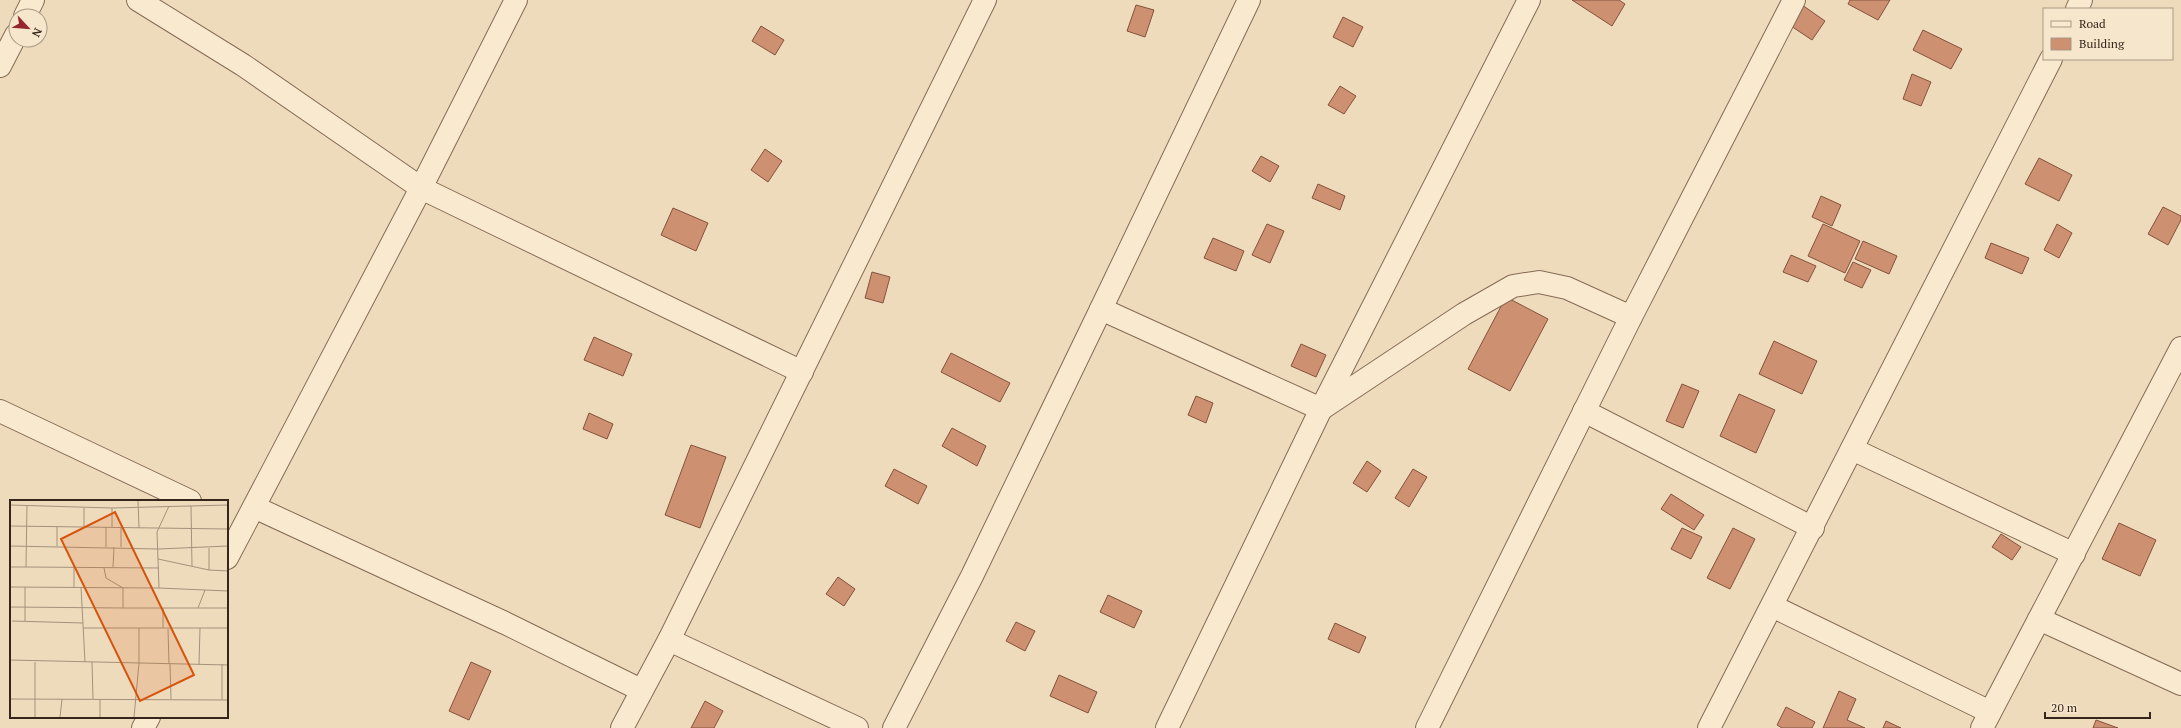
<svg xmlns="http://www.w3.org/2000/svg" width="2181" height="728" font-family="'PT Serif',serif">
	<rect width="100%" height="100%" fill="#eedbbc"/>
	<g fill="#cd9071" stroke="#85523b">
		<polygon points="1572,0 1619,0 1625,4 1612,26"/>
		<polygon points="1795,0 1825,21 1812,40 1782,20"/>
		<polygon points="1850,0 1890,0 1878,20 1848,4"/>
		<polygon points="1136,5 1154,10 1145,37 1127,31"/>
		<polygon points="1343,17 1363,27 1353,47 1333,37"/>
		<polygon points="761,26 784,40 775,55 752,41"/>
		<polygon points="1923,30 1962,49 1951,69 1913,50"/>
		<polygon points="1912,74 1931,82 1921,106 1903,99"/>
		<polygon points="1340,86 1356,96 1344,114 1328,105"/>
		<polygon points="765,149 782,161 768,182 751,170"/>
		<polygon points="1261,156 1279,166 1270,182 1252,171"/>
		<polygon points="2039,158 2072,175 2059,201 2025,184"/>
		<polygon points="1318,184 1345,196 1340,210 1312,198"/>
		<polygon points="1821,196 1841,205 1832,226 1812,217"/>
		<polygon points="2163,207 2181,216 2181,220 2168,245 2148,234"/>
		<polygon points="673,208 708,223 696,251 661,235"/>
		<polygon points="1267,224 1284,231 1270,263 1252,255"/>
		<polygon points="1823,224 1860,241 1845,273 1808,256"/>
		<polygon points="2057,224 2072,233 2059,258 2044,250"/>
		<polygon points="1213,238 1244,251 1236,271 1204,258"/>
		<polygon points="1863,241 1897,256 1889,274 1855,259"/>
		<polygon points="1991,243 2029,258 2022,274 1985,258"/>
		<polygon points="1791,255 1816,266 1808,282 1783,272"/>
		<polygon points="1853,262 1871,270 1862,288 1844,280"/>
		<polygon points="872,272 890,277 883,303 865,298"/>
		<polygon points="1506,297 1548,319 1510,391 1468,369"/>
		<polygon points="594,337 632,354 623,376 584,360"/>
		<polygon points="1774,341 1817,361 1802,394 1759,374"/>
		<polygon points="1301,344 1326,355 1316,377 1291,366"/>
		<polygon points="951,353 1010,383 1000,402 941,372"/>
		<polygon points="1682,384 1699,391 1683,428 1666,421"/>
		<polygon points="1739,394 1775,410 1756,453 1720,436"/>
		<polygon points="1196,396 1213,403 1206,423 1188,415"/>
		<polygon points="589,413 613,424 607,439 583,429"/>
		<polygon points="952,428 986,446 977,466 942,446"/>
		<polygon points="691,445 726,457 700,528 665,515"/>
		<polygon points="1367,461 1381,471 1367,492 1353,483"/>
		<polygon points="894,469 927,486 918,504 885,486"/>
		<polygon points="1413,469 1427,477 1409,507 1395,498"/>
		<polygon points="1671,494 1704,515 1694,530 1661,509"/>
		<polygon points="2119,523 2156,540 2140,576 2102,559"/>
		<polygon points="1682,528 1702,537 1691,559 1671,549"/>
		<polygon points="1733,528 1755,539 1730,589 1707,578"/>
		<polygon points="2001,534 2021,547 2012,560 1992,547"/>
		<polygon points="838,577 855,589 844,606 826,594"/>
		<polygon points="1108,595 1142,611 1134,628 1100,612"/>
		<polygon points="1016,622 1035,631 1025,651 1006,641"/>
		<polygon points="1335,623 1366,637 1359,653 1328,639"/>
		<polygon points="471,662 491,671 469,720 449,711"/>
		<polygon points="1059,675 1097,692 1088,713 1050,696"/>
		<polygon points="1839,691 1856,699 1847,720 1865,728 1823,728"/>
		<polygon points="705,701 723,711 714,728 691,728"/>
		<polygon points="1786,707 1815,722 1812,728 1782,728 1777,725"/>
		<polygon points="2096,720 2118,728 2093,728"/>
		<polygon points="1886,721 1901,728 1883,728"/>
	</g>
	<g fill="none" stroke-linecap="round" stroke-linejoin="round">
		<g stroke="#866b56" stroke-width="24">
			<g id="minor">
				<polyline points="138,0 243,65 421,188 802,372"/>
				<polyline points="2077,9 2081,0"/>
				<polyline points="25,16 33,0"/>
				<polyline points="0,66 16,35"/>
				<polyline points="1101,309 1249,0"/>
				<polyline points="0,411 190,501"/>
				<polyline points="1584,411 1813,528"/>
				<polyline points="1852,449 2074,554"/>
				<polyline points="254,507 505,623 641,690"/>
				<polyline points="227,558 421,188 516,0"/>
				<polyline points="1772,606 1990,712"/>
				<polyline points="2039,619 2181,684"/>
				<polyline points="669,640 857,728"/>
				<polyline points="143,728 149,717"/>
				<polyline points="622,728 669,640 985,0"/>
				<polyline points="894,728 972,576 1101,309 1321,409 1464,314 1513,286 1539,282 1567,288 1631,317"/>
				<polyline points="1167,728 1321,409 1529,0"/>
				<polyline points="1427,728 1631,317 1794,0"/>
				<polyline points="1709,728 2051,59"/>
				<polyline points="1982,728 2181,348"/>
			</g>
		</g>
		<use href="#minor" stroke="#f9e9cf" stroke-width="22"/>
	</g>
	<g transform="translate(10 500)">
		<rect width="218" height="218" fill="#eedbbc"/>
		<path fill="none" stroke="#a4927c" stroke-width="1" d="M128 1 129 28M0 5 102 8 218 5M159 6 147 32 149 88 218 91M181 6 182 67M74 8V26M102 8V27M0 26 218 29M96 27V47M111 27V47M0 46 148 49 218 46M47 46V26M148 59 199 70 218 71M0 67H16L17 5M16 67 149 68M94 68 96 78 113 88V108H218M103 68 104 47M199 70V48M0 87 149 88M64 87V68M71 87 75 162M0 107 113 108M153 108V128M188 108 195 90M2 121 73 123M15 121V87M73 128H218M158 129 159 164M0 160 218 165M25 162V217M82 162 83 199M160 164 161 199M189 164 190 128M212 164V200M0 199 218 200M50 217 52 199M90 217V199M124 217 129 163V128"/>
		<path fill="#d6540e" fill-opacity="0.15" stroke="#d6540e" stroke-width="2" d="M105 12 184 175 130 201 51 39Z"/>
		<rect width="218" height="218" fill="none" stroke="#35251b" stroke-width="2"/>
	</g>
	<rect x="2043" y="8" width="130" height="52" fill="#f6e6cc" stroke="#a99985"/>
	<rect x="2051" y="21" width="20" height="6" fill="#f9e9cf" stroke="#a99985"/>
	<text x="2079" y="28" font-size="12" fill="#35251b">Road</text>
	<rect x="2051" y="38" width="20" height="12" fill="#cd9071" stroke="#a99985"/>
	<text x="2079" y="48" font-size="12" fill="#35251b">Building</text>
	<g transform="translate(28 28) rotate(116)"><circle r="19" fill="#f6e6cc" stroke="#a99985"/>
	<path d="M0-3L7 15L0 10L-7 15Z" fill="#96252f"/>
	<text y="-6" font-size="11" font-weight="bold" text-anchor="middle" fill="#35251b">N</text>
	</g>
	<path d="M2045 712v6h105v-6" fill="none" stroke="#35251b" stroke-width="2"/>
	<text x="2051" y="712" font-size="12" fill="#35251b" stroke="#f6e6cc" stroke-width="3" paint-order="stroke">20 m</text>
</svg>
